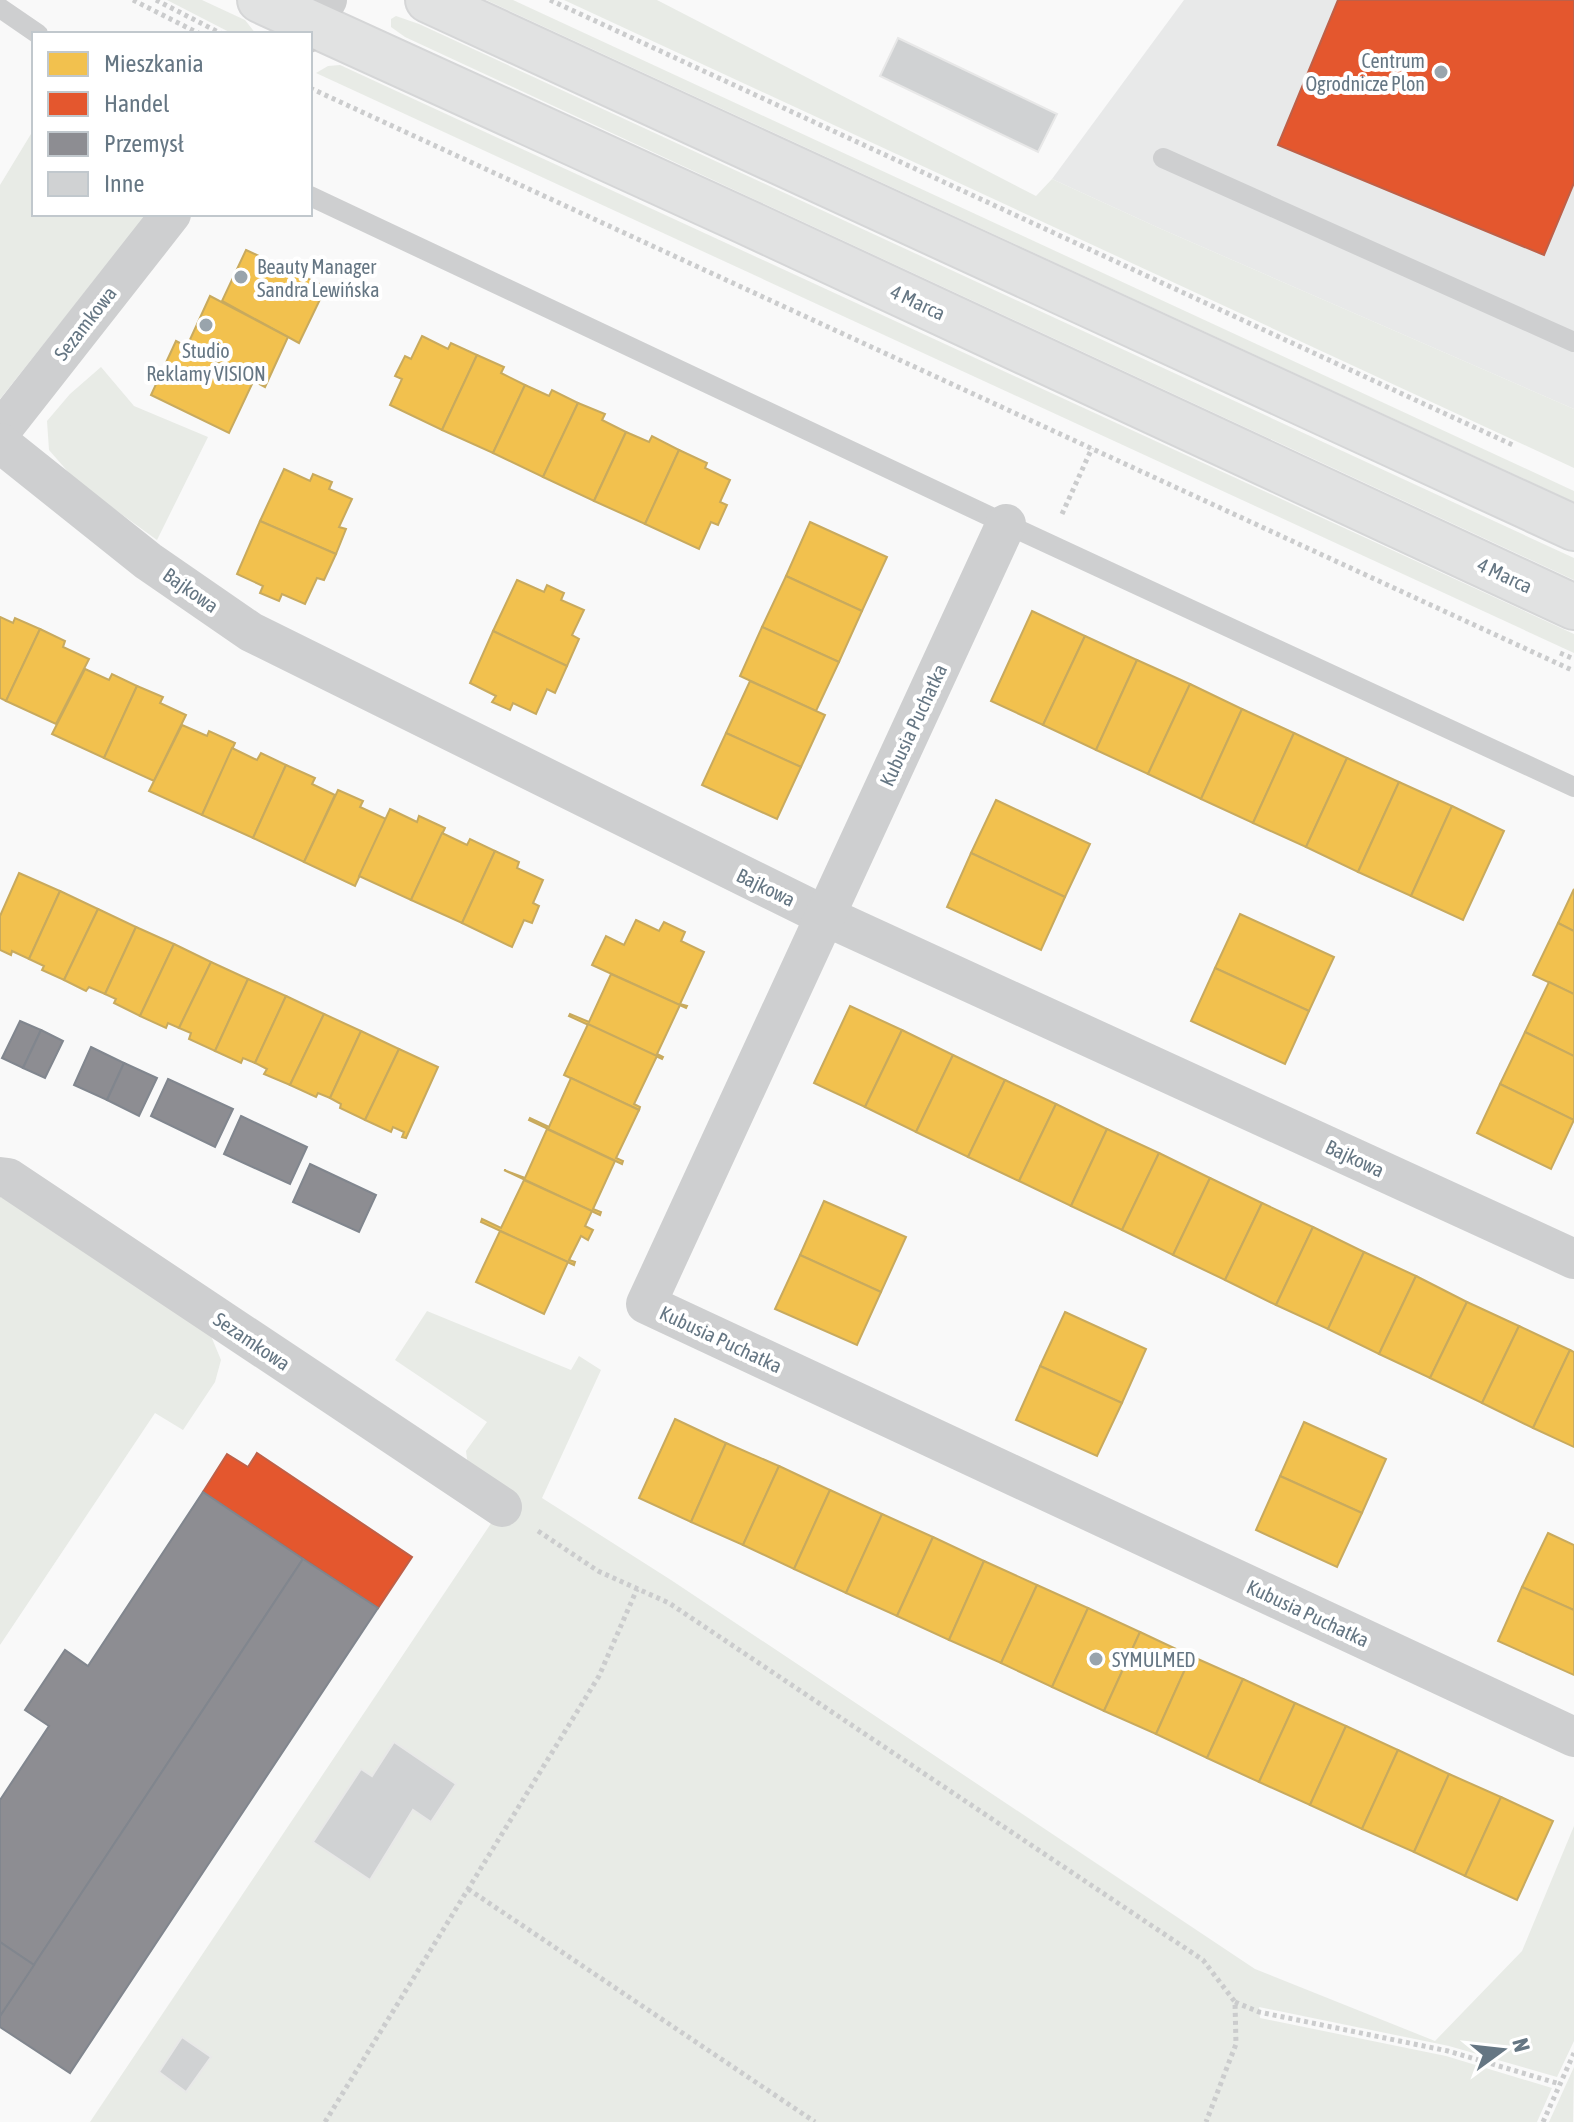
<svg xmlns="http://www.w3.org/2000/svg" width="1574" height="2122" font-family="'Asap Condensed',sans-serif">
	<rect width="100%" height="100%" fill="#f9f9f9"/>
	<polygon fill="#e8e9e9" points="1184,0 1574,0 1574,409 1159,228 1052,179"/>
	<g fill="#e8ebe6">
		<polygon points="167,0 202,0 245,20 256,34 233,34"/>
		<polygon points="486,0 513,0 1574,491 1574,502"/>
		<polygon points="564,0 657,0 1036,196 1052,179 1159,228 1574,409 1574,468"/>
		<polygon points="396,16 419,24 1574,558 1574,580 405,37 391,27 391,19"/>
		<polygon points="340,65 1574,634 1574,653 316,73 328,66"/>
		<polygon points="34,129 34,214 147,214 0,399 0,185"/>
		<polygon points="101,367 134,406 208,437 157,540 77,482 49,450 47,421 70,394"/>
		<polygon points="0,1189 206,1324 221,1360 215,1382 183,1430 155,1413 0,1645"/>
		<polygon points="427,1311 571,1370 579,1356 601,1370 542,1498 671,1580 1255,1969 1435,2041 1522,1951 1574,1826 1574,2041 1557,2077 1449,2046 1259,2007 1260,2018 1446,2056 1552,2088 1537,2122 90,2122 502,1507 468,1466 466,1451 487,1422 395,1360"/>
		<polygon points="1574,2067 1573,2122 1549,2122"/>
	</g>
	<g fill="#f2c14e" stroke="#c8aa5e" stroke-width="2">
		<polygon points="246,250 326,287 299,343 222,301"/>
		<polygon points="210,296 288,337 265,387 187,346"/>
		<polygon points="422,336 448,349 451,343 477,355 442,430 390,405 402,379 395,376 405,356 411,359"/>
		<polygon points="176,341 253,382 229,433 151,395"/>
		<polygon points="477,355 504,367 501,373 525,385 493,453 442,430"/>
		<polygon points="525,385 549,396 552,390 578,403 543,477 493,453"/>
		<polygon points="578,403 605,414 602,420 626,432 594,501 543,477"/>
		<polygon points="626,432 649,442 652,436 679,450 645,524 594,501"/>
		<polygon points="679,450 707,463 705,468 730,480 720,502 727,505 718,525 711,522 699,549 645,524"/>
		<polygon points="284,469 310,481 313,474 332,482 329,489 352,499 339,527 346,529 336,554 260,521"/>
		<polygon points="260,521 336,554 324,580 317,578 305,604 282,594 279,601 260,593 263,586 237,574"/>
		<polygon points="810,522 887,557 862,611 786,576"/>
		<polygon points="786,576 862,611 839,662 762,627"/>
		<polygon points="517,580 544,592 547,585 564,593 561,600 584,610 572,635 579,639 567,666 493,631"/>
		<polygon points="1032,611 1085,636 1043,725 991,701"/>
		<polygon points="0,617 13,623 15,618 40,629 6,701 0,698"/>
		<polygon points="762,627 839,662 816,711 740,676"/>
		<polygon points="40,629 65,641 63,647 89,659 56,724 6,701"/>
		<polygon points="493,631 567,666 555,693 547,689 536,714 513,703 510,710 492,702 496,696 470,683"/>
		<polygon points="1085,636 1137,660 1096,750 1043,725"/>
		<polygon points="1137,660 1190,684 1148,774 1096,750"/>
		<polygon points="85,669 109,680 112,674 137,686 104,758 52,734"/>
		<polygon points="750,681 825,715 801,767 726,733"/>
		<polygon points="1190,684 1242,709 1201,799 1148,774"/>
		<polygon points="137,686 163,697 160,703 186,715 154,781 104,758"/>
		<polygon points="1242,709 1294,733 1253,823 1201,799"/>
		<polygon points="182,725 207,736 209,731 235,743 202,815 149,791"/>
		<polygon points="726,733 801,767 777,819 702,785"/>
		<polygon points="1294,733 1347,758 1306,847 1253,823"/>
		<polygon points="232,748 257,760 261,753 286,765 253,838 202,815"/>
		<polygon points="1347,758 1399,782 1358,872 1306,847"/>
		<polygon points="286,765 315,778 312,784 335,795 304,862 253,838"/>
		<polygon points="1399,782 1452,806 1411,896 1358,872"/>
		<polygon points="338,790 363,801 360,807 386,819 355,886 304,862"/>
		<polygon points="996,800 1090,844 1065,897 971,853"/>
		<polygon points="1452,806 1504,831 1463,920 1411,896"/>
		<polygon points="390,809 417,822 419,816 445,828 411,900 359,876"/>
		<polygon points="442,833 467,845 470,839 495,851 462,923 411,900"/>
		<polygon points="495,851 519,862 517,868 543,880 533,903 539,906 532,923 524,920 512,947 462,923"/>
		<polygon points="971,853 1065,897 1041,950 947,907"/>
		<polygon points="19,873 60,891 29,959 12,951 11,955 0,950 0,916"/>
		<polygon points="1574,889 1574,931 1558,923"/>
		<polygon points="60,891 98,909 64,980 42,970 44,966 29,959"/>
		<polygon points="98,909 136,927 105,994 89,987 86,991 64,980"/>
		<polygon points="1240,914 1334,957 1309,1011 1215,968"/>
		<polygon points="636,920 659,931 664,922 685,932 681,941 704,952 680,1004 687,1006 686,1008 592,965 606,936 624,945"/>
		<polygon points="1558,923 1574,931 1574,994 1533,975"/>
		<polygon points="136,927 174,944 140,1016 114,1003 116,999 105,994"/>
		<polygon points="174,944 211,962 179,1028 168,1023 166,1028 140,1016"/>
		<polygon points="211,962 248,979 215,1051 189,1039 191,1033 179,1028"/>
		<polygon points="1215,968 1309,1011 1285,1064 1191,1021"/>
		<polygon points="611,974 680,1005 657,1054 663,1057 662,1059 569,1016 570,1014 589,1022"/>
		<polygon points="248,979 286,996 255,1063 243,1058 241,1063 215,1051"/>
		<polygon points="1549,982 1574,994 1574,1056 1525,1032"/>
		<polygon points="286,996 324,1014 290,1085 264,1074 267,1069 255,1063"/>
		<polygon points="850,1006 902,1030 865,1107 814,1083"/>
		<polygon points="324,1014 361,1031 330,1098 318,1093 316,1097 290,1085"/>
		<polygon points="588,1024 657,1056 634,1104 640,1107 639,1110 564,1075"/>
		<polygon points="902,1030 953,1055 916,1132 865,1107"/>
		<polygon points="361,1031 399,1049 365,1120 340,1108 341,1104 330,1098"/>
		<polygon points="1525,1032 1574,1056 1574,1120 1500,1084"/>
		<polygon points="399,1049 438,1067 406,1138 402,1137 404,1132 393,1127 391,1132 365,1120"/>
		<polygon points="953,1055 1005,1080 968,1157 916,1132"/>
		<polygon points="571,1078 639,1110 616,1158 623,1161 622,1164 529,1120 530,1118 549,1127"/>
		<polygon points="1005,1080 1056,1104 1019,1181 968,1157"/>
		<polygon points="1500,1084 1574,1120 1551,1169 1477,1133"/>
		<polygon points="1056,1104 1107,1129 1071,1206 1019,1181"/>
		<polygon points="547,1129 615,1161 593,1209 601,1212 600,1215 504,1170 525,1178"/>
		<polygon points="1107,1129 1159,1153 1122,1230 1071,1206"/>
		<polygon points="1159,1153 1210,1178 1173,1255 1122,1230"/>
		<polygon points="1210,1178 1262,1203 1225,1280 1173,1255"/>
		<polygon points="524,1180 592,1211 585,1226 593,1230 588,1240 581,1236 569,1260 575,1262 574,1265 481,1222 482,1219 501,1228"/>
		<polygon points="824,1201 906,1237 881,1292 800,1255"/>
		<polygon points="1262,1203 1313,1227 1276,1305 1225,1280"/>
		<polygon points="1313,1227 1364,1252 1328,1329 1276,1305"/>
		<polygon points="500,1231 568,1262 544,1314 476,1282"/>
		<polygon points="1364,1252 1416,1276 1379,1354 1328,1329"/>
		<polygon points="800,1255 881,1292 857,1345 775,1309"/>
		<polygon points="1416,1276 1467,1302 1430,1378 1379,1354"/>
		<polygon points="1467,1302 1519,1326 1482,1403 1430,1378"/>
		<polygon points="1065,1312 1146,1349 1122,1403 1040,1366"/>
		<polygon points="1519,1326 1570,1350 1533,1428 1482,1403"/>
		<polygon points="1570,1350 1574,1352 1574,1447 1533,1428"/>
		<polygon points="1040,1366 1122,1403 1097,1456 1016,1420"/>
		<polygon points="675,1419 726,1443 691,1522 639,1498"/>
		<polygon points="1304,1422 1386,1459 1362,1513 1280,1476"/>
		<polygon points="726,1443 779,1466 743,1545 691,1522"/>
		<polygon points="779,1466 830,1490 794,1569 743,1545"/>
		<polygon points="1280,1476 1362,1513 1337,1567 1256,1530"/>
		<polygon points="830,1490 882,1514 846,1593 794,1569"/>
		<polygon points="882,1514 933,1537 897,1616 846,1593"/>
		<polygon points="1548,1533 1574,1545 1574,1610 1522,1587"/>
		<polygon points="933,1537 984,1561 949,1640 897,1616"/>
		<polygon points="984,1561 1037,1585 1001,1663 949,1640"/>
		<polygon points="1037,1585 1088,1608 1052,1687 1001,1663"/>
		<polygon points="1522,1587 1574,1610 1574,1675 1498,1641"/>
		<polygon points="1088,1608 1140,1632 1104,1711 1052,1687"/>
		<polygon points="1140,1632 1191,1656 1156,1734 1104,1711"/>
		<polygon points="1191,1656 1243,1679 1207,1758 1156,1734"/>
		<polygon points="1243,1679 1295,1703 1259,1782 1207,1758"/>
		<polygon points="1295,1703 1346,1726 1310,1805 1259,1782"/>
		<polygon points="1346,1726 1398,1750 1362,1829 1310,1805"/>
		<polygon points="1398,1750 1449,1774 1414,1852 1362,1829"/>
		<polygon points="1449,1774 1501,1797 1465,1876 1414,1852"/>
		<polygon points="1501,1797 1553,1821 1517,1900 1465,1876"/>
	</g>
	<g fill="#e4572e" stroke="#be6048" stroke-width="2">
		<polygon points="1338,0 1574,0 1574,183 1544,255 1278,145"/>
		<polygon points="257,1453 412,1557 378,1608 203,1492 227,1454 248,1467"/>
	</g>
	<g fill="#8d8d92" stroke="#81868e" stroke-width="2">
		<polygon points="20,1021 41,1030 23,1068 2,1058"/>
		<polygon points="41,1030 63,1041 45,1078 23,1068"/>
		<polygon points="91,1047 124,1063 107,1100 74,1085"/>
		<polygon points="124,1063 157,1078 139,1116 107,1100"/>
		<polygon points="168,1079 233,1109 215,1147 151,1116"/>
		<polygon points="241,1116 307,1147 290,1184 224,1154"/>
		<polygon points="310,1164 376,1195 359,1232 293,1202"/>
		<polygon points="203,1492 303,1559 34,1965 0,1942 0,1800 49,1726 25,1710 65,1650 88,1666"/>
		<polygon points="303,1559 378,1608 70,2073 0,2027 0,2016"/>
		<polygon points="0,1942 34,1965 0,2016"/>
	</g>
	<g fill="#d0d2d3" stroke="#e8e8e8" stroke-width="2">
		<polygon points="898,38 1057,114 1038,152 880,76"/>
		<polygon points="394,1742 456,1784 431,1822 413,1810 370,1880 313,1842 361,1769 372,1776"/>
		<polygon points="182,2037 211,2057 186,2092 159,2072"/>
	</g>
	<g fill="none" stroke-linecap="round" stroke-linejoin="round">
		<g stroke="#d5d6d7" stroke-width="48">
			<g id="secondary">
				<polyline points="260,0 744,221 1574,607"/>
				<polyline points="428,0 1574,528"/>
			</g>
		</g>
		<g stroke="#cbcccd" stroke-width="5" stroke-dasharray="4 4" stroke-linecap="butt">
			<polyline points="133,0 200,34"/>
			<polyline points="156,0 222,34"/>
			<polyline points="550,0 1515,446"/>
			<polyline points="310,88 1574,671"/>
			<polyline points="1062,514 1092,448"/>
			<polyline points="1560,653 1574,659"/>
			<polyline points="538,1531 598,1571 669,1603 1203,1960 1235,2002 1236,2044 1206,2122"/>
			<polyline points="468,1889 815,2122"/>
			<polyline points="1235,2002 1259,2012 1448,2051 1560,2084"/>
			<polyline points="325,2122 599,1676 637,1589"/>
			<polyline points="1543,2122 1574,2053"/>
		</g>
		<g stroke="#cecfd0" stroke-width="20">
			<polyline points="0,8 38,34"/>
			<polyline points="1163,158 1574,342"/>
			<polyline points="310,196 1006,524 1574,787"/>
		</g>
		<g stroke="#cecfd0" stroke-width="40">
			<polyline points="305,34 327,0"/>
			<polyline points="0,432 171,214"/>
			<polyline points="0,443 148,561 251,632 825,916 1574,1259"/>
			<polyline points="1006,524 646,1304 1574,1737"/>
			<polyline points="0,1177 8,1178 502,1507"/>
		</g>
		<use href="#secondary" stroke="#e1e2e2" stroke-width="44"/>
	</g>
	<g fill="#99a4ac" stroke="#fff" stroke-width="3">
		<circle cx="1441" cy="72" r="8"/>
		<circle cx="241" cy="277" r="8"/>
		<circle cx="206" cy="325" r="8"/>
		<circle cx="1096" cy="1659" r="8"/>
	</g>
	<g text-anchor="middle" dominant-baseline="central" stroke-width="8" stroke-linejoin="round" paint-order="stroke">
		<g font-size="20" fill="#657683" stroke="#fff" text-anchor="start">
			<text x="1425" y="60" text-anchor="end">Centrum<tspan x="1425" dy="23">Ogrodnicze Plon</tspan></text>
			<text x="257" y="266">Beauty Manager<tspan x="257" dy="23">Sandra Lewińska</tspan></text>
			<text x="206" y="350" text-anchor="middle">Studio<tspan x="206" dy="23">Reklamy VISION</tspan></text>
			<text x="1112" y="1659">SYMULMED</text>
		</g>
		<g font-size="20" fill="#657683" stroke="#fff">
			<text transform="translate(918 302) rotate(25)">4 Marca</text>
			<text transform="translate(85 323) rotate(-52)">Sezamkowa</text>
			<text transform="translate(1505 575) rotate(25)">4 Marca</text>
			<text transform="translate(191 590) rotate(35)">Bajkowa</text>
			<text transform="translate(913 725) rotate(-65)">Kubusia Puchatka</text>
			<text transform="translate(766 887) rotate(26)">Bajkowa</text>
			<text transform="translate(1355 1158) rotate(25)">Bajkowa</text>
			<text transform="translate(721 1339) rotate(25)">Kubusia Puchatka</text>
			<text transform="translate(252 1341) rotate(34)">Sezamkowa</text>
			<text transform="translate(1308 1613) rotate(25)">Kubusia Puchatka</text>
		</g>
	</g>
	<rect x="32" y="32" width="280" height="184" fill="#ffffff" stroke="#c1c8cd" stroke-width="2"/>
	<rect x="48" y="52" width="40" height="24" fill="#f2c14e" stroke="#c1c8cd" stroke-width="2"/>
	<text x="104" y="72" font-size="24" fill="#657683">Mieszkania</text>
	<rect x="48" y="92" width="40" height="24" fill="#e4572e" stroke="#c1c8cd" stroke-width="2"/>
	<text x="104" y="112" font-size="24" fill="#657683">Handel</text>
	<rect x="48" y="132" width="40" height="24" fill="#8d8d92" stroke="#c1c8cd" stroke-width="2"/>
	<text x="104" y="152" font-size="24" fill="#657683">Przemysł</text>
	<rect x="48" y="172" width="40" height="24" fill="#d0d2d3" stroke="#c1c8cd" stroke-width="2"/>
	<text x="104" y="192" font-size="24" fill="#657683">Inne</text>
	<g transform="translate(1502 2050) rotate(75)" stroke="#ffffff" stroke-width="6" paint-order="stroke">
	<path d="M0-6L14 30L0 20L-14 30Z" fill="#657683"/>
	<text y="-12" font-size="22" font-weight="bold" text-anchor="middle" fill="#657683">N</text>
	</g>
</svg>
